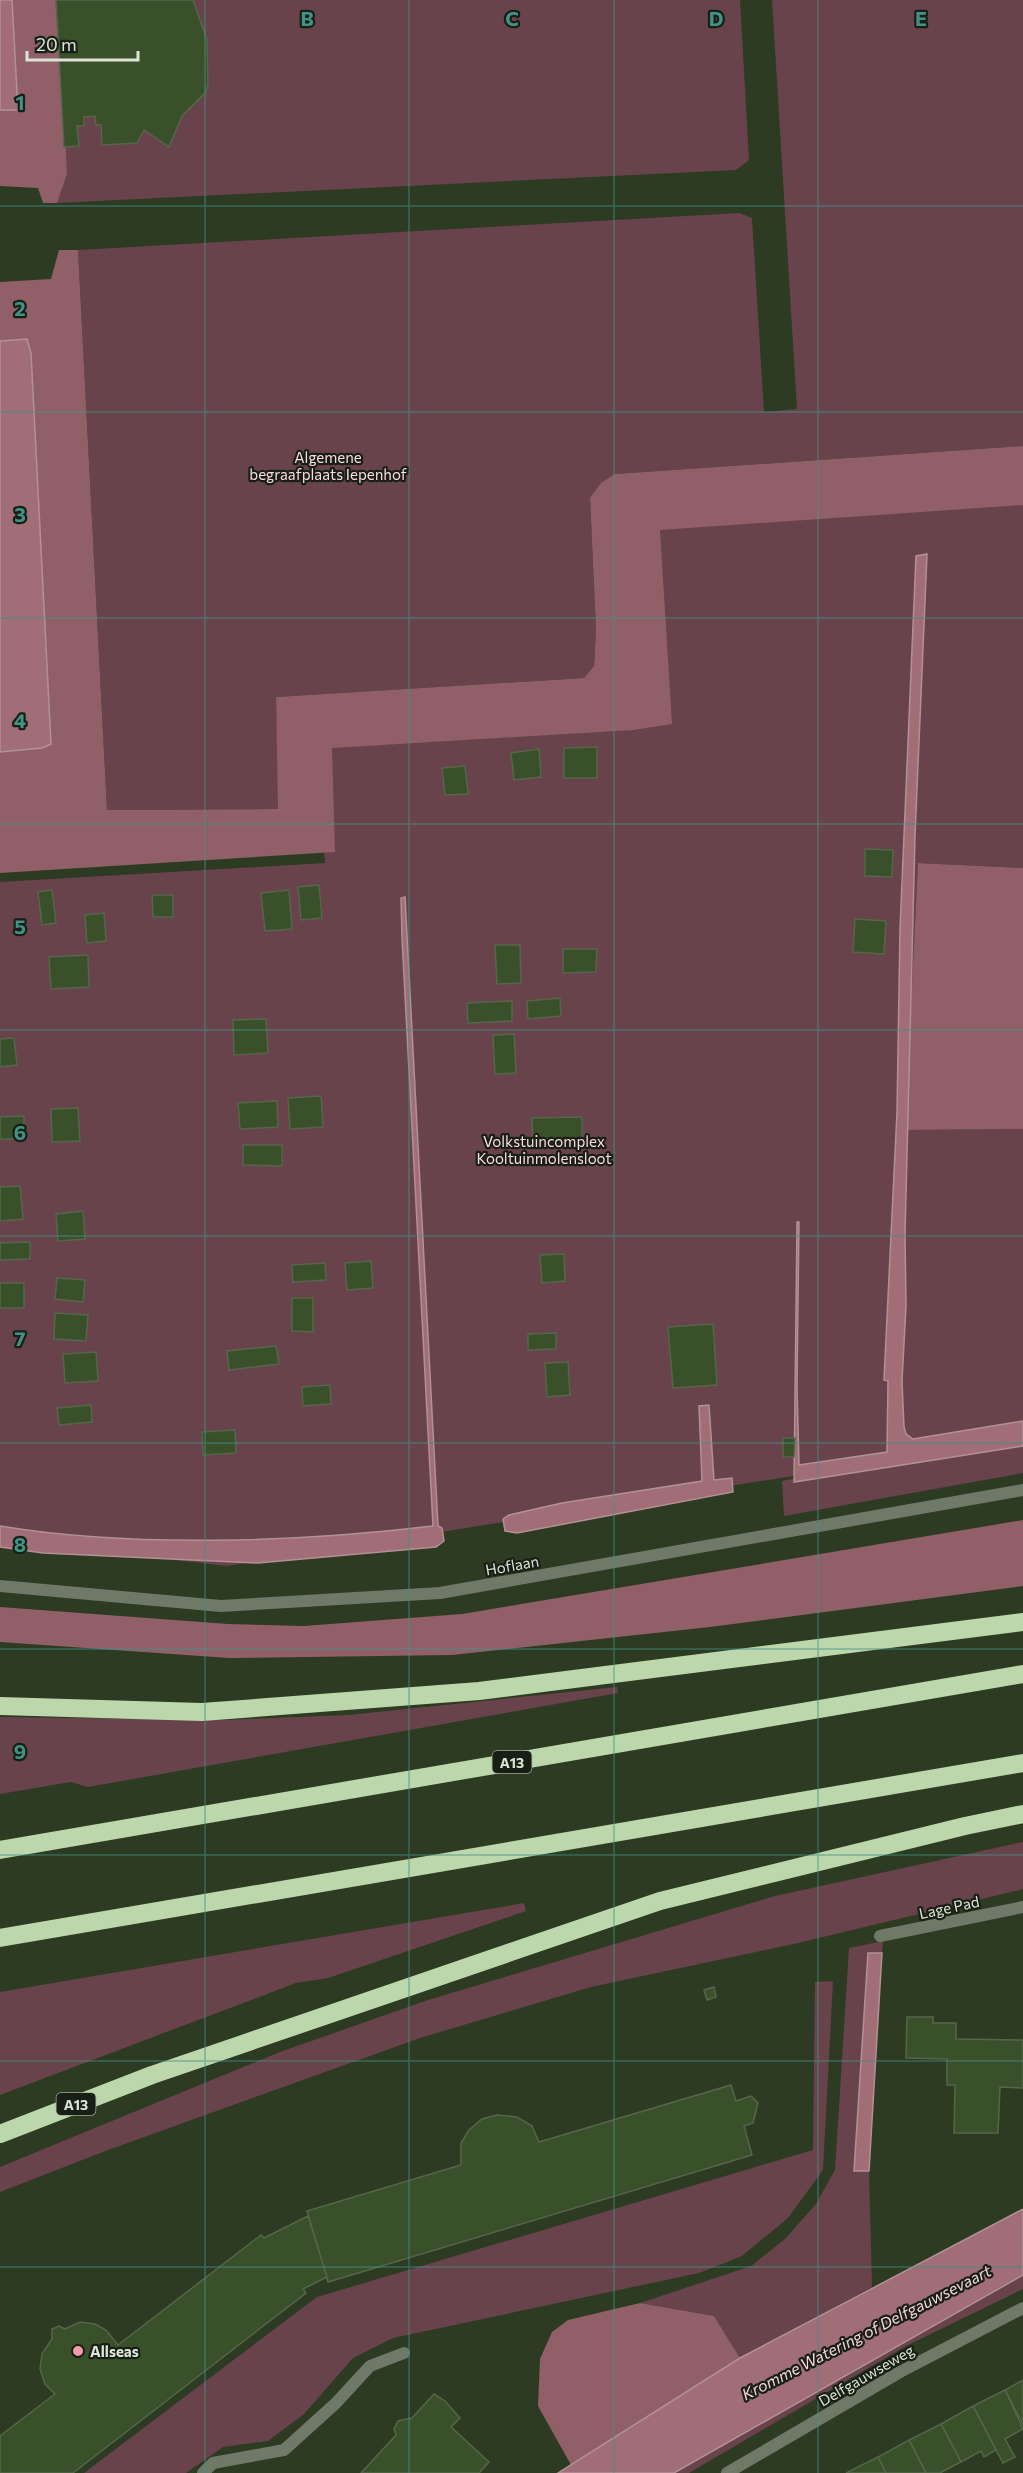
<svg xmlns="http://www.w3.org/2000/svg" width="1023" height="2473" font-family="Commissioner,sans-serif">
	<rect width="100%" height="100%" fill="#2c3b21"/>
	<g fill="#69434b">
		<polygon points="58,0 740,0 749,160 736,170 57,203 64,134"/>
		<polygon points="772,0 1023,0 1023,446 615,474 590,498 596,629 594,666 584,678 276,697 279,809 107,810 78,250 739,213 752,218 764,412 797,409"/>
		<polygon points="1023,498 1023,868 918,863 906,1130 1023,1129 1023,1473 784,1516 782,1481 862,1465 227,1566 0,1539 0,882 325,863 312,723 644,696 635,520"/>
		<polygon points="617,1687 618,1693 88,1787 71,1782 0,1794 0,1717 223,1720 348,1715"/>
		<polygon points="1023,1842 1023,1889 798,1943 591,1987 420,2038 108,2150 0,2192 0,2167 280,2052 428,2000 775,1896"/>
		<polygon points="524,1903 526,1911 328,1978 296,1983 0,2095 0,1992"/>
		<polygon points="883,1941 882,1953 868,1953 854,2170 869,2171 872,2287 740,2358 714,2316 640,2303 751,2266 785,2239 816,2204 835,2170 849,1948"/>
		<polygon points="833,1981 823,2170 788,2218 742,2256 699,2273 393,2338 353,2358 304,2414 268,2441 223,2447 186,2473 84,2473 317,2297 813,2150 815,1982"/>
		<polygon points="1023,2275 1023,2289 906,2346 689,2473 674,2473"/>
	</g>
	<g fill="#905f68">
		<polygon points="12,0 58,0 67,174 57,203 43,203 38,188 0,186 0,110 18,110"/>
		<polygon points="59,250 78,250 107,810 278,809 276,697 584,678 594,666 596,629 590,498 601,483 615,474 1023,446 1023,505 660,530 672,724 633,730 332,748 335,852 0,873 0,752 42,748 51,744 31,353 27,339 0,341 0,282 51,279"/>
		<polygon points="918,863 1023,868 1023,1129 905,1130"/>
		<polygon points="1023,1520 1023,1586 710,1627 452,1655 229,1658 0,1642 0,1607 228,1624 304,1626 462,1614"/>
		<polygon points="640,2303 714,2316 740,2358 571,2465 538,2406 540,2359 552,2332 568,2320"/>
	</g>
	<g fill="#a16e78" stroke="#b29194" stroke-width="1.5">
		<polygon points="0,0 12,0 18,110 0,110"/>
		<polygon points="27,339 31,353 51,744 42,748 0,752 0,341"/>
		<polygon points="927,554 915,836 905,1235 906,1306 902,1381 904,1427 906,1434 913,1439 1023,1421 1023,1446 794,1482 797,1222 799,1222 797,1387 799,1465 887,1452 888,1381 884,1380 897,1112 900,929 916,556"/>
		<path d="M405 897 438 1526 442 1528 444 1541 436 1547 258 1563 43 1553 0 1547V1526C134 1548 298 1542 433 1526L402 938 401 898Z"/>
		<polygon points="709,1405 714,1480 732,1478 733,1492 517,1533 505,1531 503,1519 509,1515 562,1503 702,1481 699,1406"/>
		<polygon points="868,1953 882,1953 869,2171 854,2171"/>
		<polygon points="1023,2209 1023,2275 674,2473 558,2473 740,2358"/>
	</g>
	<g fill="#3a502b" stroke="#55664b" stroke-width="1.5">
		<polygon points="56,0 193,0 207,40 208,84 206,92 182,116 169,147 144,130 137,143 102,145 101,125 96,125 95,116 84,117 84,126 77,126 79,146 64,147"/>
		<polygon points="597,747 597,778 564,778 564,748"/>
		<polygon points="539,749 541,777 514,780 511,753"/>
		<polygon points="465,766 468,794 445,795 442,768"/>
		<polygon points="865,849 893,850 892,877 865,876"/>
		<polygon points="319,885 322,918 301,920 298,887"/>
		<polygon points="52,890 56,923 42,925 38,892"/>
		<polygon points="289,890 292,929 265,931 261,893"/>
		<polygon points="152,895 173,895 173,917 153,917"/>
		<polygon points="104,913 106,941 87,943 85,915"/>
		<polygon points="855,919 886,921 884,954 853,952"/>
		<polygon points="495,945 520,945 521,983 497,984"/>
		<polygon points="563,949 597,949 596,972 563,973"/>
		<polygon points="88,955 89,987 51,989 49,957"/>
		<polygon points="560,998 561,1016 528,1019 527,1001"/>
		<polygon points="512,1001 512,1021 468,1023 467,1003"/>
		<polygon points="266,1019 268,1053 234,1055 233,1020"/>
		<polygon points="514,1034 516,1073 495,1074 493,1035"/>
		<polygon points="14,1038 17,1065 0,1067 0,1039"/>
		<polygon points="321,1096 323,1127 290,1129 288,1098"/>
		<polygon points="277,1101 278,1127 240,1129 238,1103"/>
		<polygon points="78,1108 80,1141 52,1142 51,1109"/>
		<polygon points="24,1116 24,1139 0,1139 0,1117"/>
		<polygon points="582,1117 582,1146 533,1146 532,1118"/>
		<polygon points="243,1145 282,1145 282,1166 243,1165"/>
		<polygon points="20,1186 23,1219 0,1221 0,1187"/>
		<polygon points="83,1211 85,1239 58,1241 56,1214"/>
		<polygon points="30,1242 30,1259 0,1260 0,1243"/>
		<polygon points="564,1254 565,1281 542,1283 540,1255"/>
		<polygon points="371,1261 373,1288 347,1290 345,1263"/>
		<polygon points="325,1263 326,1280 293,1282 292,1265"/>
		<polygon points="57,1278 85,1280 83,1302 55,1299"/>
		<rect x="0" y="1283" width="24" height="25"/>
		<polygon points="292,1298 313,1298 313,1332 292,1331"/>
		<polygon points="55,1313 88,1315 86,1341 54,1339"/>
		<polygon points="713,1324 717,1385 673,1388 668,1327"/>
		<polygon points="556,1333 556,1349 528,1350 528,1334"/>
		<polygon points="276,1346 279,1364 229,1370 227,1351"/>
		<polygon points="96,1352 98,1381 65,1383 63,1354"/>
		<polygon points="568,1362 570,1395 547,1397 545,1363"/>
		<polygon points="330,1385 331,1404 303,1406 302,1387"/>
		<polygon points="91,1405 92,1422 59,1425 57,1408"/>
		<polygon points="235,1430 236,1453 203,1455 202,1432"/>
		<polygon points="783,1438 795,1438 794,1457 783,1457"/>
		<polygon points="714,1987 716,1997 707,2000 704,1990"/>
		<polygon points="907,2017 933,2017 933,2023 956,2023 956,2039 1023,2040 1023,2088 1000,2087 998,2133 954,2133 955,2085 947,2085 947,2059 906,2058"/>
		<polygon points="731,2085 736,2101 751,2096 758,2103 753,2123 744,2126 752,2155 328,2282 307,2211 461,2165 461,2143 469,2130 482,2119 497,2115 517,2117 532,2126 539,2142"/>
		<polygon points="308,2216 327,2277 303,2289 306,2293 73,2473 0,2473 0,2436 55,2394 45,2384 40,2369 42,2354 52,2339 52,2329 59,2326 65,2329 80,2322 95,2324 106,2330 118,2345 261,2235 264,2238"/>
		<polygon points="1023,2380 1023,2424 1005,2390"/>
		<polygon points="1005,2390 1023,2429 1005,2439 1015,2457 1003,2463 973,2406"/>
		<polygon points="434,2394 445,2401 460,2418 451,2427 489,2462 479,2473 361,2473 396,2435 394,2429 398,2421 412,2418"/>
		<polygon points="973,2406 996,2450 984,2457 981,2451 961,2462 941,2424"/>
		<polygon points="941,2424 961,2462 940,2473 926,2473 909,2440"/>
		<polygon points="909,2440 926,2473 886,2473 878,2457"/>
		<polygon points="878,2457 886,2473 846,2473"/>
	</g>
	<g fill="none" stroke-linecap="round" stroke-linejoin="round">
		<g stroke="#6e7968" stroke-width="12">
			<polyline points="0,1586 221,1606 440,1593 1023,1490"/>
			<polyline points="880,1936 1023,1907"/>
			<polyline points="203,2473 213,2463 284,2450 336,2403 370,2366 404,2353"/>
		</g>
		<polyline stroke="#6e7968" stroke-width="12" points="727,2473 900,2372 1023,2308"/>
		<g stroke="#bcd7ab" stroke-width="18">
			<polyline points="0,1706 202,1712 479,1691 1023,1622"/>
			<polyline points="0,1850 1023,1674"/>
			<polyline points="0,1938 1023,1763"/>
			<polyline points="0,2134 152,2075 660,1901 965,1826 1023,1814"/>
		</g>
	</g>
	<path fill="none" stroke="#429288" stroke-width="1.5" stroke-opacity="0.55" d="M205 0V2473M409 0V2473M614 0V2473M818 0V2473M0 206H1023M0 412H1023M0 618H1023M0 824H1023M0 1030H1023M0 1236H1023M0 1443H1023M0 1649H1023M0 1855H1023M0 2061H1023M0 2267H1023"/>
	<circle fill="#f39aab" stroke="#181f14" stroke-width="2" cx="78" cy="2351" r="6"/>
	<g text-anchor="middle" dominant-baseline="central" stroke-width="4.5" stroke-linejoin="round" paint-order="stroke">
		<g fill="#181f14" stroke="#a0a99b" stroke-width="1.5">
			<rect x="492.5" y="1751" width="39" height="22" rx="4.5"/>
			<rect x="56.5" y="2093" width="39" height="22" rx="4.5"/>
		</g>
		<g font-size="14" font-weight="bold" fill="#dbe4d5">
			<text x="512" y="1762">A13</text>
			<text x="76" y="2104">A13</text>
		</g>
		<g font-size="15" fill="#fcdadf" stroke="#181f14">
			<text x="328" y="457">Algemene<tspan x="328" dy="17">begraafplaats Iepenhof</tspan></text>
			<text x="544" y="1141">Volkstuincomplex<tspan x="544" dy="17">Kooltuinmolensloot</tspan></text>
		</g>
		<g font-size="15" fill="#dbe4d5" stroke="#181f14">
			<text transform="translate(512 1565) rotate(-10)">Hoflaan</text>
			<text transform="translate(949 1907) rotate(-12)">Lage Pad</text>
			<text transform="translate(866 2375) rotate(-30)">Delfgauwseweg</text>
		</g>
		<g font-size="15" font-weight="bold" fill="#dbe4d5" stroke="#181f14" text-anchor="start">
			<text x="90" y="2351">Allseas</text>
		</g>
		<g font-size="16" font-style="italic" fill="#f7d6db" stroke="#181f14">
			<text transform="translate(866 2332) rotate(-27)">Kromme Watering of Delfgauwsevaart</text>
		</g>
	</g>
	<g font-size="20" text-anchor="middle" font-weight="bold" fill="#429288" stroke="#181f14" stroke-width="4.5" stroke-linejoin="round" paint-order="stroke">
		<text x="307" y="26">B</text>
		<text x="512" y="26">C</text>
		<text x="716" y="26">D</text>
		<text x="921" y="26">E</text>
		<text x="20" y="110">1</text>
		<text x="20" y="316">2</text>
		<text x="20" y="522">3</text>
		<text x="20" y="728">4</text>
		<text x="20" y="934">5</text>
		<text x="20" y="1140">6</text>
		<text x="20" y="1346">7</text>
		<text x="20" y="1552">8</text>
		<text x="20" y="1759">9</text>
	</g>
	<path d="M27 51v9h111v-9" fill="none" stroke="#dbe4d5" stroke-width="3"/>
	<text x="36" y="51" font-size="18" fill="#dbe4d5" stroke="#181f14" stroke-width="4.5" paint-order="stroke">20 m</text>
</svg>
